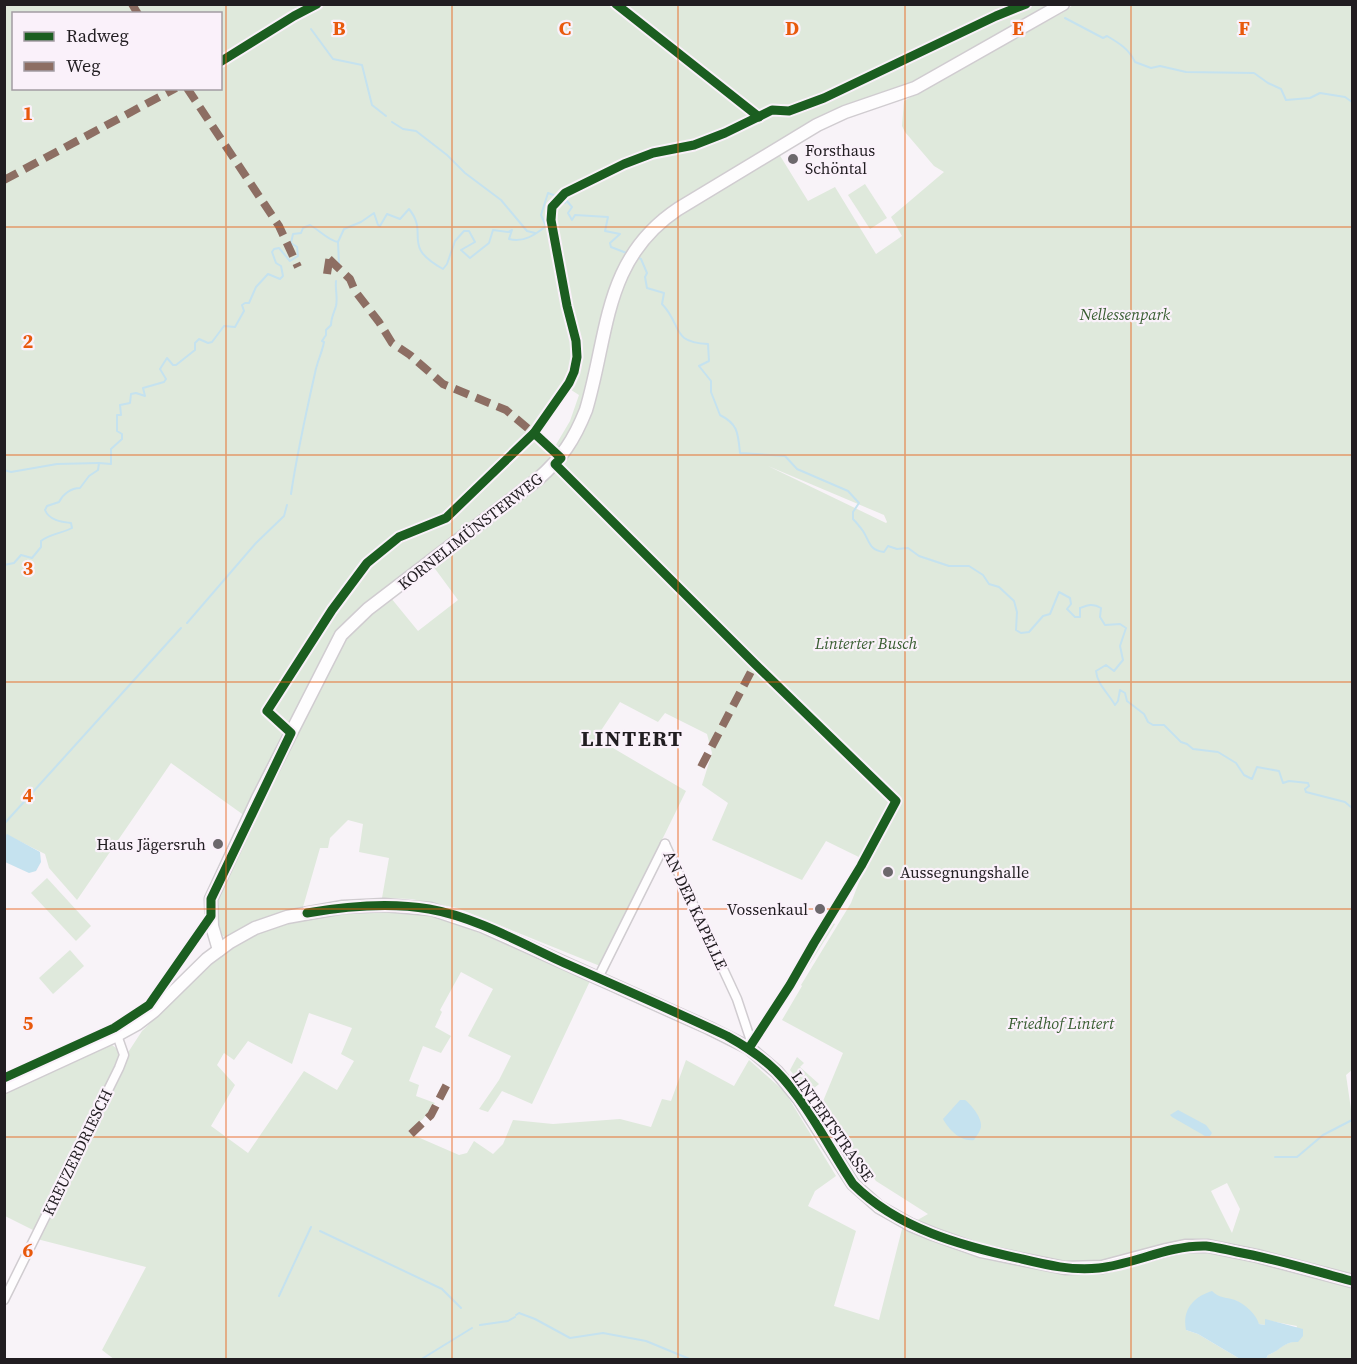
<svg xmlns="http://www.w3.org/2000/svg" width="1357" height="1364" font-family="'Source Serif 4',serif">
	<rect width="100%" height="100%" fill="#f8f3f8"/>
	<g fill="#dfe9dc" fill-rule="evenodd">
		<path d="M5 5H1055L936 74 839 111 667 212 650 224 637 239 641 246 671 217 779 154 808 201 835 187 876 254 902 236 891 217 944 172 934 166 905 132 902 126 904 101 948 75 1064 12 1073 5H1352V1070L1346 1075 1352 1116V1359H1266L1268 1355C1277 1352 1282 1344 1292 1342L1297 1326 1265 1320V1325L1259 1324 1237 1301 1218 1297 1186 1330 1198 1334 1240 1359 115 1360 102 1350 146 1267 37 1239 127 1054 142 1031 223 953 248 938 272 928 312 916 379 911 443 917 590 981 532 1104 502 1091 488 1112 479 1109 499 1080 511 1056 468 1036 493 989 461 972 440 1010 442 1012 435 1027 451 1036 441 1053 423 1046 409 1081 419 1085 416 1096 435 1103 423 1119 408 1131 413 1135 459 1155 467 1153 474 1141 493 1154 503 1144 513 1120 553 1124 620 1119 651 1127 662 1099 671 1101 686 1060 734 1086 749 1060 785 1092 836 1176 815 1191 808 1206 856 1231 834 1306 879 1320 902 1229 928 1214 876 1181 821 1106 843 1053 782 1020 802 986 801 985 851 903 867 861 826 841 802 880 712 840 728 803 702 785 712 753 707 734 665 713 658 722 620 702 596 738 686 791 600 966 457 908 411 899 382 898 389 858 359 852 363 824 348 820 330 838 328 848H320L303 907 278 915 226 938 219 933 217 925 216 900 246 831 339 643 355 625 391 598 418 631 458 600 433 566 350 620 245 816 171 763 77 900 49 868 45 854 7 835 5 836ZM14 14H220V88H14ZM568 388 579 395 570 421 554 448 539 433ZM768 466 884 515 887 522 886 523ZM309 1013 352 1028 341 1054 354 1061 337 1090 304 1071 248 1153 211 1126 235 1085 217 1065 224 1053 234 1060 248 1041 292 1064ZM1227 1183 1240 1209 1232 1233 1211 1191Z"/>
		<polygon points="865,184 887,218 870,229 848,195"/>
		<polygon points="47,878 91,926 76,941 31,893"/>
		<polygon points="833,923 835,924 798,983 796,977 829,924"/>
		<polygon points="70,950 84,966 53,994 39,978"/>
		<polygon points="112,1045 120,1051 119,1059 35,1231 5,1216 5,1093"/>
		<polygon points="797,1057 804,1063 800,1067 819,1084 808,1093 790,1070"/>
	</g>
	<g fill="#c5e2ef">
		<polygon points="7,834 40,852 41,862 36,871 29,873 5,862 5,836"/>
		<path d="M960 1100H965C971 1104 982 1118 981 1126 981 1131 976 1136 974 1140 961 1142 949 1130 943 1119Z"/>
		<polygon points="1178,1110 1206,1125 1212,1133 1210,1136 1205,1136 1172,1117 1170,1115"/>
		<path d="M1212 1291C1219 1298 1225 1297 1235 1300 1245 1304 1256 1314 1259 1324L1265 1325V1319L1303 1329V1336L1298 1342C1284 1341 1280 1351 1268 1355L1266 1359H1240L1198 1334 1186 1330C1182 1310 1193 1297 1212 1291Z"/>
	</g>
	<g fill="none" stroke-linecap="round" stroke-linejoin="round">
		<g stroke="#c5e2ef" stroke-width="2">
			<path d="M1065 18 1103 38 1107 36C1119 43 1129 49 1135 62L1151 68 1160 66 1186 72 1254 73 1268 83 1281 89 1286 100 1310 98 1320 93 1345 97 1352 102"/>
			<polyline points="311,29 333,59 362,65 372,105 386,116"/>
			<polyline points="392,122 403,129 416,131 447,155 465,173 501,200 527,231 535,233"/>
			<polyline points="338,242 339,264"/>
			<path d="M637 257 641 259 647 273 645 277 647 288 664 293 662 304C683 326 670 342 708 344L709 361 699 366 711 381V392L720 415C738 424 738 433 740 453L785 456 797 469 848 491 859 503 853 512V519C856 522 860 527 863 531 870 542 869 550 884 552L888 546 897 549 908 548 919 556 949 566H969L983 575 989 584 999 587 1014 601 1017 612 1016 630 1021 633 1029 632 1043 616 1050 614 1059 592 1070 598 1071 604 1067 609 1075 617H1080V608C1088 605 1093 603 1101 608L1100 617 1105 625 1120 624 1126 628 1120 646 1123 660 1114 671 1106 665 1096 671C1097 684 1108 693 1115 705L1118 701 1120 690 1125 693 1127 701 1144 714 1148 722 1153 725H1164L1181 742 1187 744 1193 749 1218 752 1236 763 1244 775 1252 779 1257 767 1279 771 1283 783 1289 781 1308 783 1309 786 1305 789 1306 792 1345 802 1352 808"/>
			<polyline points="4,470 11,472 57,464 99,463"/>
			<path d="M291 494C297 453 306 413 315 373 317 362 322 353 324 342L322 341 326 335V330L331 325C331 318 334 313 336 306 338 298 335 290 336 281"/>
			<path d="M4 565 14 563 21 555 32 558 41 547V541C49 534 63 533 72 528L71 523C61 522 49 520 45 510L47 506 59 502C63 494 71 488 80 488L89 476 98 470 99 463 111 464V449L122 439V434L117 431V415H121L120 405 130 403 131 394 136 393 145 396 143 388 164 382 166 379 160 369 167 358 173 365H176L195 350V343L199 339 208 343 212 342 224 326 235 327 244 311 242 305 245 303H249L256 287 268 274 280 279 283 276 281 266 276 263 272 252 274 249 279 248 290 261 298 256 297 247 291 243 293 234 301 233 303 228 310 225C319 230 329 241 338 242L344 229 361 222 374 213 378 225 380 226 387 214 400 219 409 209C430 235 400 245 443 269L447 264 455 241 464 231H469L475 242 461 250 470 258 489 243 493 230 508 232 512 230 509 239C523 243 535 235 546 226L541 215 548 193 559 197 565 203 566 200 572 207 568 213 572 220 575 215 608 217 605 231 620 234 610 243 611 247 629 254"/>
			<polyline points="187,623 256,543 284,516 287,505"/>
			<polyline points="4,824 181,628"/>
			<polyline points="1275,1157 1297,1157 1323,1135 1352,1120"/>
			<polyline points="320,1231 442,1289 461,1308"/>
			<polyline points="279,1296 311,1227"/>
			<polyline points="516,1315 519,1313 535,1319 570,1338 603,1333 646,1341 692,1360"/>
			<polyline points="480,1325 508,1321 515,1317"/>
			<polyline points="420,1360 472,1328"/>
		</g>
		<g stroke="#d0ccd0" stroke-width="11">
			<g id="street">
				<polyline points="665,844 737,999 750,1038 749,1048"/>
				<polyline points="598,978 665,844"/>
				<polyline points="4,1300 119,1068 124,1055 117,1035"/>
			</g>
		</g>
		<g stroke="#d0ccd0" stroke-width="15">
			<g id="secondary">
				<path d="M219 950 212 926 211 899 258 798 341 635 368 609 538 479C562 458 574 440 586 410 609 333 603 259 678 209L817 125 845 112 915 88 1063 4"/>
				<polyline points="4,1087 117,1035 137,1024 154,1011 207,959 230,942 255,928 287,917 343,907 384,905 431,909 482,926 520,943 709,1028 749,1048 777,1072 799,1099 853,1184 879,1207 911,1225 933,1234 981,1251 1065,1268 1102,1267 1166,1250 1185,1246 1208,1246 1257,1256 1352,1281"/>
			</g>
		</g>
		<use href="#street" stroke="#fefdfe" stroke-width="8"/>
		<use href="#secondary" stroke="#fefdfe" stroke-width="12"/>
		<g stroke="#8d6e63" stroke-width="8" stroke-dasharray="15 8" stroke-linecap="butt">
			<polyline points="132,4 138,14"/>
			<polyline points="187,88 279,226 298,267"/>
			<polyline points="4,180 176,88"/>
			<polyline points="329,259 350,279 355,291 379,322 392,343 410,355 443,384 506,410 538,437"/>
			<polyline points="327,274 330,255"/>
			<polyline points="701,767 755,664"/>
			<polyline points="411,1134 431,1115 448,1082"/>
		</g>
		<g stroke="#faf1fa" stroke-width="13">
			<g id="cycleway">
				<polyline points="616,4 759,117"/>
				<polyline points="220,62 294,16 317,4"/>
				<polyline points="534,433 561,458 555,464 755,664 896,801 861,866 814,943 790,985 749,1048"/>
				<path d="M307 913C347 906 388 902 429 909 475 917 519 942 560 961 616 986 672 1010 727 1036 745 1046 762 1057 776 1071 807 1102 829 1148 853 1184 898 1229 962 1246 1022 1259 1047 1265 1072 1271 1099 1268 1135 1264 1168 1245 1206 1246 1216 1247 1227 1250 1237 1252 1276 1259 1314 1271 1352 1281"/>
				<polyline points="4,1078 114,1028 149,1005 211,916 211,899 291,733 267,711 332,610 367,563 399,537 446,518 534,433 569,383 574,372 577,357 576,341 567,306 551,220 552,207 565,193 624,164 653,153 694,145 725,133 772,110 789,111 824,98 996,16 1026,4"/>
			</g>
		</g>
		<use href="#cycleway" stroke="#1b5e20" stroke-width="9"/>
	</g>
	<path fill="none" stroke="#e8590c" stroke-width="1.5" stroke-opacity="0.55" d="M226 4V1360M452 4V1360M678 4V1360M905 4V1360M1131 4V1360M4 227H1352M4 455H1352M4 682H1352M4 909H1352M4 1137H1352"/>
	<g fill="#6c686c" stroke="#faf1fa" stroke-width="2">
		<circle cx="793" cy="159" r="6"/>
		<circle cx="218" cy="844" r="6"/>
		<circle cx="888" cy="872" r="6"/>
		<circle cx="820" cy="909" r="6"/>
	</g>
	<g text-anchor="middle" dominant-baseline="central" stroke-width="4.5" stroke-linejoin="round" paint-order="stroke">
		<g font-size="16" fill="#211d21" stroke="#faf1fa" text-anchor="start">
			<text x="805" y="150">Forsthaus<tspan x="805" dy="18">Schöntal</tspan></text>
			<text x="206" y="844" text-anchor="end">Haus Jägersruh</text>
			<text x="900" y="872">Aussegnungshalle</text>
			<text x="808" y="909" text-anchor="end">Vossenkaul</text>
		</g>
		<g font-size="16" font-style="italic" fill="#395e32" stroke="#faf1fa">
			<text x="1125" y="314">Nellessenpark</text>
			<text x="866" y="643">Linterter Busch</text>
			<text x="1061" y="1023">Friedhof Lintert</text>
		</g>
		<g font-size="16" fill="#211d21" stroke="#faf1fa">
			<text transform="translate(470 531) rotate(-38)">KORNELIMÜNSTERWEG</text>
			<text transform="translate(696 910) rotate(65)">AN DER KAPELLE</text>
			<text transform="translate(833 1126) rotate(55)">LINTERTSTRASSE</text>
			<text transform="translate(77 1152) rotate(-64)">KREUZERDRIESCH</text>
		</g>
		<g font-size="22" font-weight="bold" letter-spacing="1.5" fill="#211d21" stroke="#faf1fa">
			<text x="632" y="738">LINTERT</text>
		</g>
	</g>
	<g font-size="20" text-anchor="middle" font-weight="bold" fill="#e8590c" stroke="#faf1fa" stroke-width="4.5" stroke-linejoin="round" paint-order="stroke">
		<text x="339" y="35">B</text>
		<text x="565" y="35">C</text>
		<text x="792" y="35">D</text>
		<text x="1018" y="35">E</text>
		<text x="1244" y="35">F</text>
		<text x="28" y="120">1</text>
		<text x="28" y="348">2</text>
		<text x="28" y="575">3</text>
		<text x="28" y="802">4</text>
		<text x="28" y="1030">5</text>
		<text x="28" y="1257">6</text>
	</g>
	<rect width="1357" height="1364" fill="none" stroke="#211d21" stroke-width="12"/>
	<rect x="12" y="12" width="210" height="78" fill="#faf1fa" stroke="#a39ca3" stroke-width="1.5"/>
	<rect x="24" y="32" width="30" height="9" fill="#1b5e20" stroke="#a39ca3" stroke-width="1.5"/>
	<text x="66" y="42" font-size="18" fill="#211d21">Radweg</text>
	<rect x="24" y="62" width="30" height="9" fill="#8d6e63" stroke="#a39ca3" stroke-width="1.5"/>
	<text x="66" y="72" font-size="18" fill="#211d21">Weg</text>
</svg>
